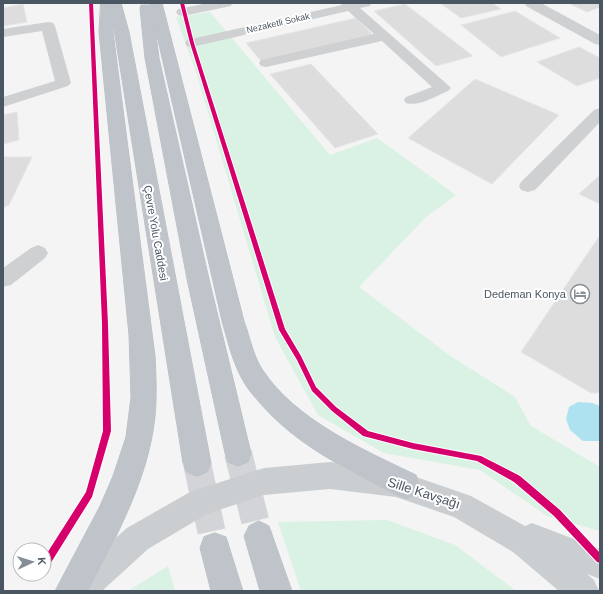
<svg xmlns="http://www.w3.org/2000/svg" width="603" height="594" font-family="Helvetica,sans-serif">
	<rect width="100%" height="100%" fill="#f4f4f4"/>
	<g fill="#d9f2e3">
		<polygon points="210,12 330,155 377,138 456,195 426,217 359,287 449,355 515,397 531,426 600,467 600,531 547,516 480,470 384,453 318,415 275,337 196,72 176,17"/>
		<polygon points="387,520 455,545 516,591 301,591 278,522"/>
		<polygon points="168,566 175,591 128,591"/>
	</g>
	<polygon fill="#aee2f0" points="578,402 592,403 600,406 600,441 583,441 570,430 566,419 569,407"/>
	<g fill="#ddddde" stroke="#e5e6e7">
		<polygon points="440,3 492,3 501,9 461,18"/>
		<polygon points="568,3 600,3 600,7 587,12"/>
		<polygon points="23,4 27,22 3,26 3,8"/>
		<polygon points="405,4 473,56 436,66 374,11"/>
		<polygon points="515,11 560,38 501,57 461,25"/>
		<polygon points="356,18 373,35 261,61 246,43"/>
		<polygon points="579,47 600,58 600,78 577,86 537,62"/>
		<polygon points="311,64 378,134 335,148 270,74"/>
		<polygon points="475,79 559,115 492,184 408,138"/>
		<polygon points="17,112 19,140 3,144 3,115"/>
		<polygon points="3,157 32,157 9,205 3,208"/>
		<polygon points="600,175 600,204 579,194"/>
		<polygon points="600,235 600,393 591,393 521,352"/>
	</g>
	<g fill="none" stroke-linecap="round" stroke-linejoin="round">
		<g stroke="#d2d4d7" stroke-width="28" stroke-dasharray="28 14" stroke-linecap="butt">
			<polyline points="238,453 259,536"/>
			<polyline points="197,463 215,548"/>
		</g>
		<g stroke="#b9bec3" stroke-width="1">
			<g id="highway">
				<path d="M101 3H121L129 32 211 463 207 472 197 476 187 472 183 463 113 23V32L155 356C156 376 157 396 155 416 149 478 116 537 88 591H55L100 506 113 476 126 437 131 397 129 335 99 32Z"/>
				<path d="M150 3H162L244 321C250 337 253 355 262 369 295 420 364 450 416 475L420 485 416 495 406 499 396 495C347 469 297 446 260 403 255 397 249 391 245 384 233 365 228 342 222 321L155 27 159 58 209 279 251 453 248 462 238 466 228 462 225 453 187 279 145 58 140 8 141 5H150Z"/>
				<polygon points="259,521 269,526 292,591 260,591 244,536 249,526"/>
				<polygon points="215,533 226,537 243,591 211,591 200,548 204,537"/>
			</g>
		</g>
		<g fill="#ced0d2" fill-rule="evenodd">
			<polygon points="208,3 232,3 231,6 183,16 178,15 176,12 178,9"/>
			<path d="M341 3H371L370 6 360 8 448 85 451 88 448 91C436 96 419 107 406 103L404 100 406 97 432 87 382 41 266 67 261 66 259 63 261 60 374 34 348 11 192 47 187 46 185 43 187 40 342 5Z"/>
			<polygon points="525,3 541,3 600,35 600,45 595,44 526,6"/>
			<polygon points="48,22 53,23 55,26 71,83 68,86 3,107 3,97 55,81 42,31 3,37 3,29"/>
			<polygon points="600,108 600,122 535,190 528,192 521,190 519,186 521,182 594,110"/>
			<polygon points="38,245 45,248 48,253 45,258 11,285 3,287 3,268 31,248"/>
		</g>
		<polygon fill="#caced1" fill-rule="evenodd" points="330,462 396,470 471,496 525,526 532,523 600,549 600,579 587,574 594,580 599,591 559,591 513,552 454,517 396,497 330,489 264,495 207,514 148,549 102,591 63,591 68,580 127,528 190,492 264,468"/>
		<use href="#highway" fill="#bec4c9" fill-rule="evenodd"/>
		<g stroke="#fff" stroke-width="2">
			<g id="cycleway">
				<polygon points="89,3 93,3 108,324 111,431 92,497 47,569 44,570 44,558 86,492 103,431 102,324"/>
				<polygon points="180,3 184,3 194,43 285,329 301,356 316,387 336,407 368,431 413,443 481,456 520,476 560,510 600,553 600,563 597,562 554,516 514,482 477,461 413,449 363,436 332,411 312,391 297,360 279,330 190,43"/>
			</g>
		</g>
		<use href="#cycleway" fill="#d6006c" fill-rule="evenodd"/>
	</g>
	<defs>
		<g id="hotel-ring" transform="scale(1)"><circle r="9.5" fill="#fff" stroke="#868d94" stroke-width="1.5"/><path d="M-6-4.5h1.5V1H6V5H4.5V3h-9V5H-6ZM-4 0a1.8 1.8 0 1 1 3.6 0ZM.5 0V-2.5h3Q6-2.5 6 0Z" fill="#868d94"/></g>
	</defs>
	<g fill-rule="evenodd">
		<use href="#hotel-ring" x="580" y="294"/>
	</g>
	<g text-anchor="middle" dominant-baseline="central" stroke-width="4" stroke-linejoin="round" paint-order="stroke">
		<g font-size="9" fill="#4a5661" stroke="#fff">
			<text transform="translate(278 23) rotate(-13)">Nezaketli Sokak</text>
		</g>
		<g font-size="11" fill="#4a5661" stroke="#fff">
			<text transform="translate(156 233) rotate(80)">Çevre Yolu Caddesi</text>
		</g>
		<g font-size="11" fill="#4a5661" stroke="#fff" text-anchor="end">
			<text x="566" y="294">Dedeman Konya</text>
		</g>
		<g font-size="13" fill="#4a5661" stroke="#fff">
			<text transform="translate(424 493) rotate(18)">Sille Kavşağı</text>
		</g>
	</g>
	<rect width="603" height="594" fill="none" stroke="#4a5661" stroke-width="8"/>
	<g transform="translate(32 562) rotate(86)"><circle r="19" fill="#ffffff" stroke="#b7bbc0"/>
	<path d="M0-3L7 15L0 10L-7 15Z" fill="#868d94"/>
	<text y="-6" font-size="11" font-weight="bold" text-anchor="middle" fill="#4a5661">K</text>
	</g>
</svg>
